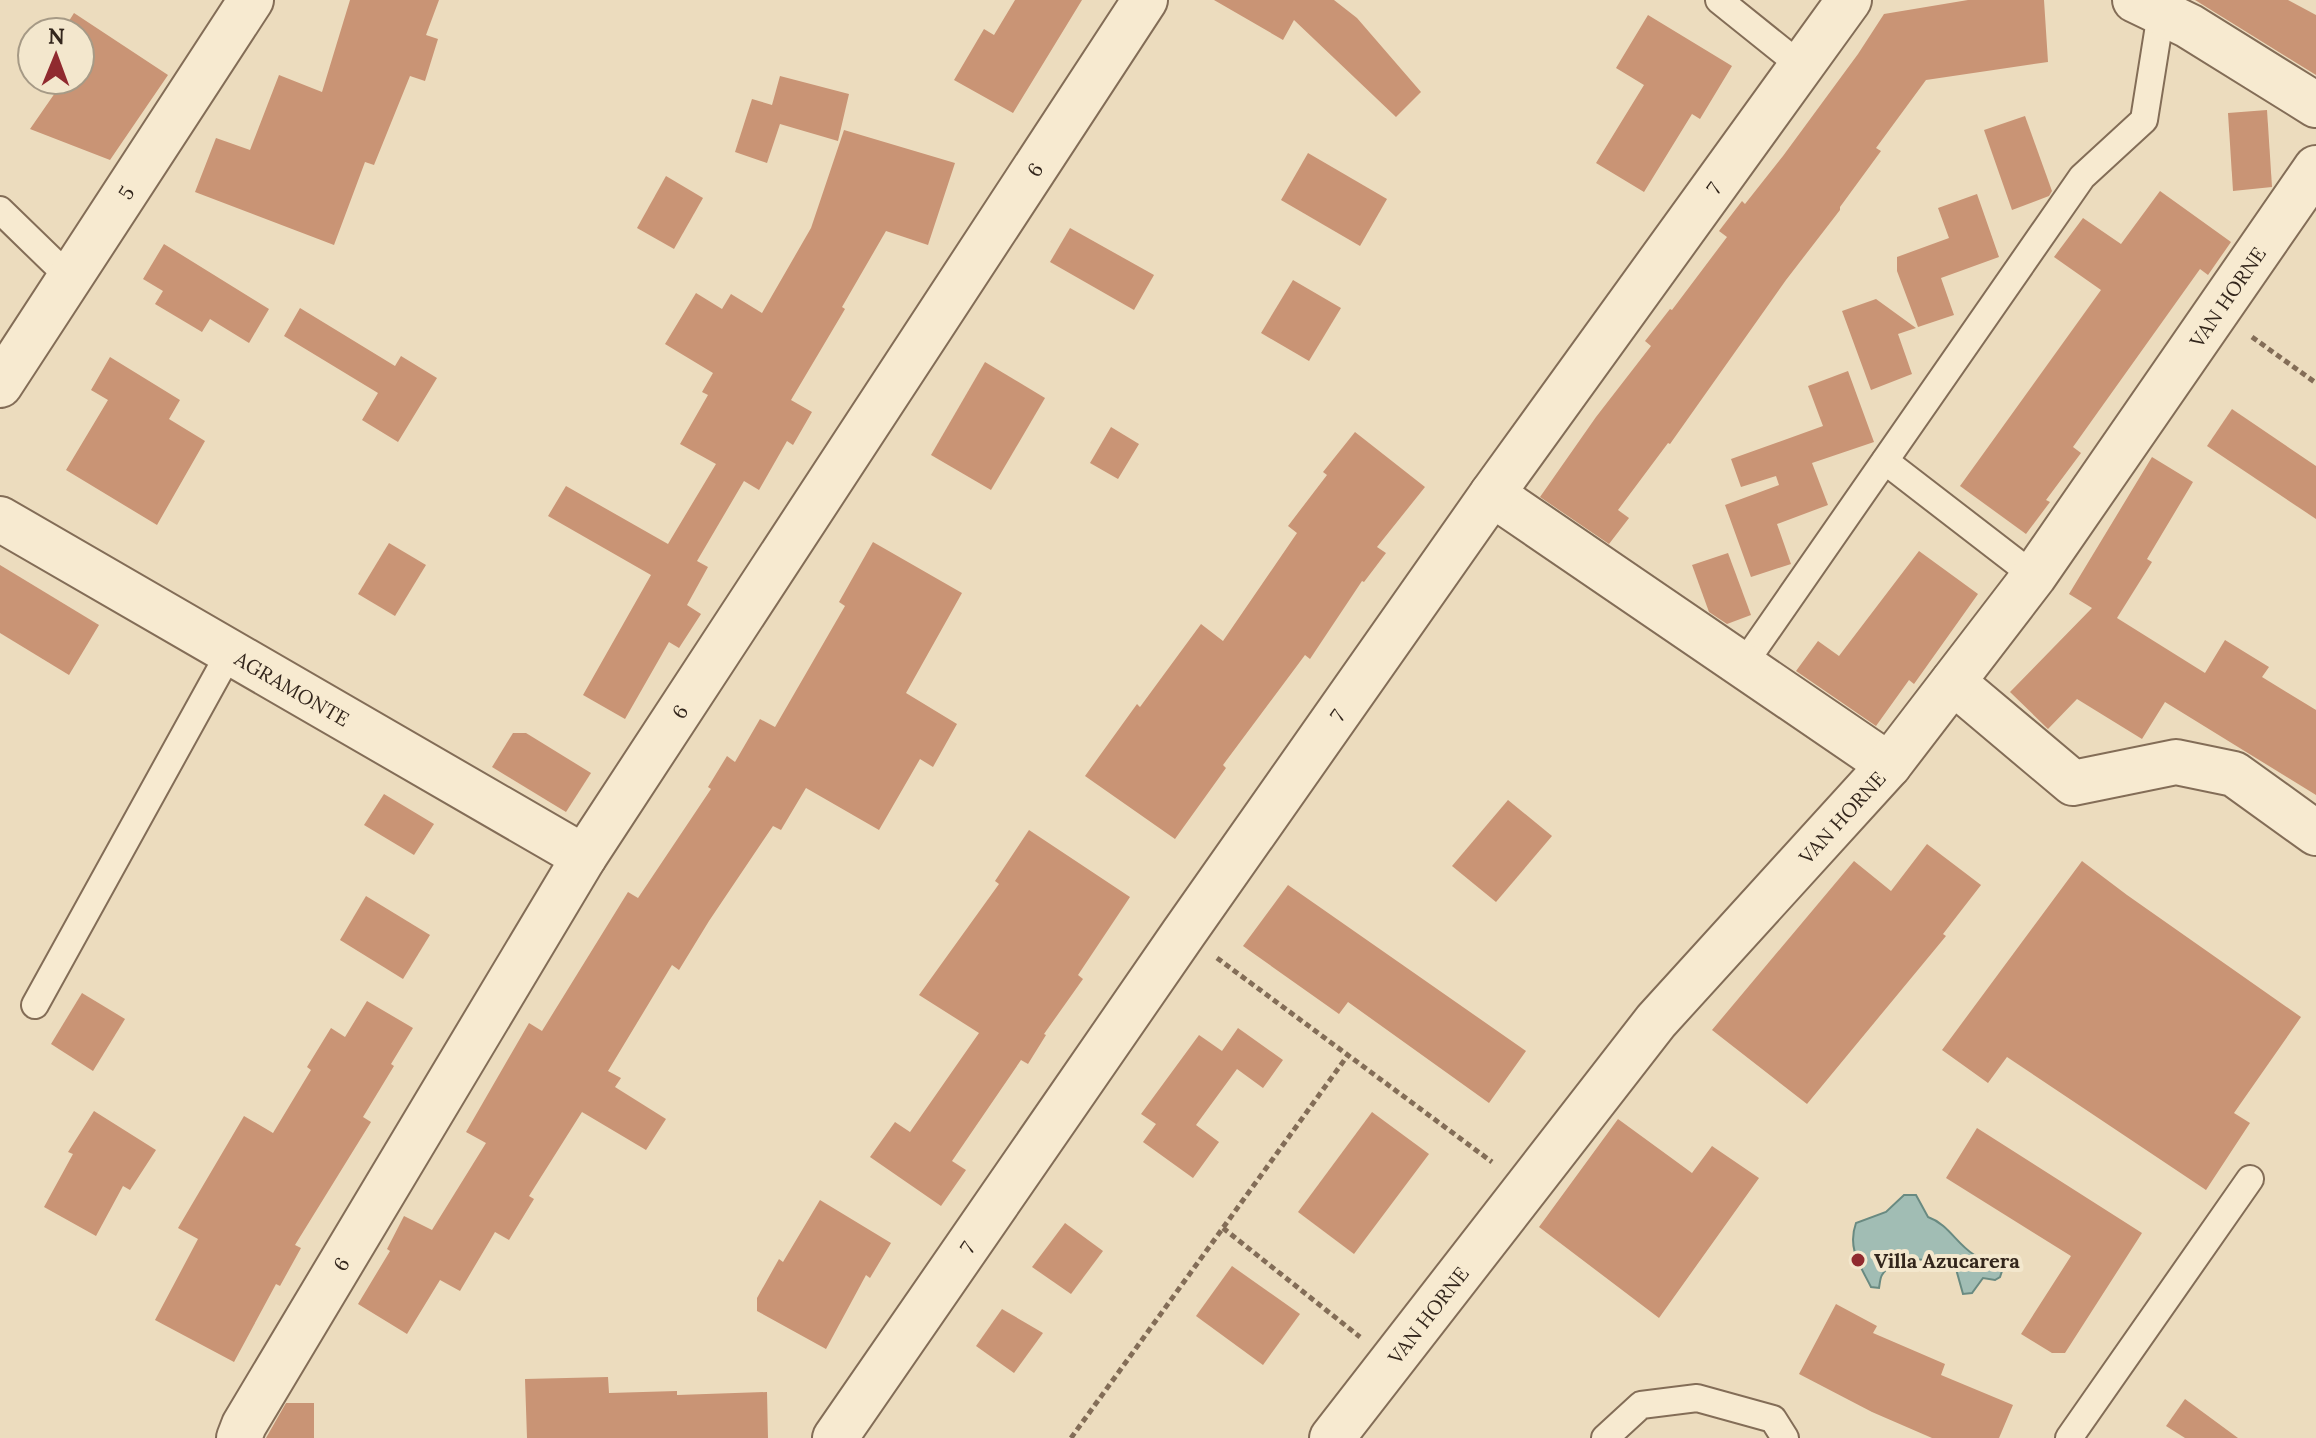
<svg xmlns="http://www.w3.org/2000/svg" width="2316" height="1438" font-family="Lora,serif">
	<rect width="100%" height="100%" fill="#ecdcbe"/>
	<path fill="#a1bdb4" stroke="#698a81" stroke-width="2" d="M1904 1195H1916L1928 1217C1948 1224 1956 1243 1973 1254 1983 1261 1994 1262 2002 1271L2000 1277 1995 1280 1983 1278 1972 1293 1963 1294 1956 1269C1939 1258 1896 1253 1882 1275 1880 1278 1880 1283 1879 1288L1871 1287C1860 1265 1847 1248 1856 1223L1886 1212Z"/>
	<g fill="#c99475">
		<polygon points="350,0 439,0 426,35 438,39 425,81 410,76 374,165 365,162 334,245 195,192 216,138 250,150 279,75 322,92"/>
		<polygon points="1015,0 1082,0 1013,113 954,80 984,29 994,35"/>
		<polygon points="1214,0 1334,0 1357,18 1421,92 1396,117 1294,20 1283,40"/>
		<polygon points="1968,0 2044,0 2048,62 1926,80 1876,148 1881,151 1840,207 1840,210 1786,280 1670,444 1668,443 1618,510 1629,518 1609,544 1540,497 1596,417 1651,346 1645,341 1670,309 1672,310 1727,237 1719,231 1742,201 1745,204 1783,156 1858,54 1884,14"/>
		<polygon points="2195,0 2288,0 2316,15 2316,75"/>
		<polygon points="74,13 168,75 110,160 30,129 64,80 80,80 80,32 62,32"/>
		<polygon points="1648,15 1732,66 1700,119 1692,114 1644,192 1596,163 1644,85 1616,68"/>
		<polygon points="780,76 849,94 838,141 780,124 767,163 735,152 752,99 772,105"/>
		<polygon points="2267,110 2272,187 2233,191 2228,113"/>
		<polygon points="2025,116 2052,191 2049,196 2012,210 1984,130"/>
		<polygon points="844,130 955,163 928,245 886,231 842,307 845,309 791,400 812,412 793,445 787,441 759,490 744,481 697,561 708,567 687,605 701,614 679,648 669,642 625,719 583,695 651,575 548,516 566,486 668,544 716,464 680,444 708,395 702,392 713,373 665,344 696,293 722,309 731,294 762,313 811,228"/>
		<polygon points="1308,153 1387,199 1360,246 1281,200"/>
		<polygon points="666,176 703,198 674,249 637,228"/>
		<polygon points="2160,191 2231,242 2208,275 2200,269 2073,447 2081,453 2046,500 2050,502 2026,534 1960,486 2101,290 2054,257 2083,218 2121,244"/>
		<polygon points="1977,194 1999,257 1941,278 1954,315 1918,327 1897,271 1897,257 1949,238 1938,208"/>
		<polygon points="1070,228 1154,275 1134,310 1050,262"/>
		<polygon points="164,244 269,309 249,343 210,319 202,332 155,304 163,291 143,279"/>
		<polygon points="1293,280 1341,308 1309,361 1261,333"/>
		<polygon points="1876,299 1916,328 1898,334 1912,374 1871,390 1842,311"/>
		<polygon points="300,308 395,366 401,356 437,378 398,442 362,420 378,393 284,336"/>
		<polygon points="110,357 180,400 169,419 205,441 157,525 66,470 108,400 91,390"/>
		<polygon points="985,362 1045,398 991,490 931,455"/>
		<polygon points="1848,371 1874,442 1812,463 1828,505 1777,524 1791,564 1751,577 1725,505 1779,485 1776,476 1741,487 1731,459 1823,426 1808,386"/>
		<polygon points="2232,409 2316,466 2316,519 2207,446"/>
		<polygon points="1111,427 1139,444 1118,479 1090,463"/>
		<polygon points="1355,432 1425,487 1377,547 1386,553 1364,582 1362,581 1310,659 1305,655 1223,765 1226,768 1175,839 1085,776 1137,704 1140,707 1201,624 1223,641 1297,533 1288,526 1327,475 1323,472"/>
		<polygon points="2152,457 2193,482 2147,559 2152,562 2117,618 2205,673 2225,640 2269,667 2262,677 2316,710 2316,795 2165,702 2142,739 2077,699 2048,729 2010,692 2092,608 2069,594"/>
		<polygon points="873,542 962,593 906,693 957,724 933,767 920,759 879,830 806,788 781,830 773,826 709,921 679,970 672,965 608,1071 621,1078 615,1087 666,1119 646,1150 582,1112 529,1196 534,1199 509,1240 495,1232 460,1291 440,1280 407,1334 358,1304 390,1251 387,1249 404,1216 432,1230 486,1143 466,1132 529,1023 542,1031 628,892 638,898 711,789 708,787 727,756 735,762 760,719 775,727 845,606 839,602"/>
		<polygon points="389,543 426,565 395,616 358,594"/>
		<polygon points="1919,551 1978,594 1914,684 1909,680 1876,726 1796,671 1818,641 1839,656"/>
		<polygon points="1728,553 1751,615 1727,624 1709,612 1692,565"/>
		<polygon points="0,565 99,625 69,675 0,633"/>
		<polygon points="513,733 526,733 591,773 566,812 492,767"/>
		<polygon points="384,794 434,824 414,855 364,825"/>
		<polygon points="1508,800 1552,836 1496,902 1452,866"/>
		<polygon points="1029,830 1130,897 1078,975 1083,979 1044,1034 1046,1035 1028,1064 1021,1060 952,1161 966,1170 941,1206 870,1157 895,1122 910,1132 979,1033 919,995 999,884 995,881"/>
		<polygon points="1927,844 1981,885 1943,934 1946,936 1807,1104 1712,1030 1854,861 1891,891"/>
		<polygon points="2082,861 2127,895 2301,1017 2234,1113 2250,1123 2206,1190 2007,1057 1988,1083 1942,1050"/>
		<polygon points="1288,885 1526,1051 1489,1103 1348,1002 1339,1014 1243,946"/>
		<polygon points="366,896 430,935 403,979 340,940"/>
		<polygon points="82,993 125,1019 93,1071 51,1044"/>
		<polygon points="367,1001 413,1028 391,1064 394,1066 363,1117 371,1122 295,1245 301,1248 280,1286 276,1284 234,1362 155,1320 198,1239 178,1228 244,1116 273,1133 311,1070 307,1067 331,1028 345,1037"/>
		<polygon points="1238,1028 1283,1060 1263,1088 1237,1069 1196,1125 1219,1142 1193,1178 1143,1142 1156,1124 1141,1114 1199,1035 1222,1051"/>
		<polygon points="94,1111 156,1150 130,1190 123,1186 96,1236 44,1207 73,1154 68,1152"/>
		<polygon points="1372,1112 1429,1154 1354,1254 1298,1212"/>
		<polygon points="1618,1119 1692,1173 1712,1146 1759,1178 1659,1318 1539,1227"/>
		<polygon points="1977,1128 2142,1233 2065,1353 2052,1353 2021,1334 2071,1256 1946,1178"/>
		<polygon points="820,1200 891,1243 870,1278 866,1275 826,1349 757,1311 757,1298 779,1259 783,1262"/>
		<polygon points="1065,1223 1103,1251 1071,1294 1032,1267"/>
		<polygon points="1232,1266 1300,1314 1263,1365 1196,1316"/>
		<polygon points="1836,1304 1877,1326 1873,1333 1945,1364 1941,1375 2013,1405 1999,1438 1932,1438 1872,1412 1799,1374"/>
		<polygon points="1002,1309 1043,1333 1014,1373 976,1346"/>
		<polygon points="608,1377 609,1393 677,1391 677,1395 767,1392 768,1438 527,1438 525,1379"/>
		<polygon points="2185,1399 2238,1438 2185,1438 2166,1426"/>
		<polygon points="286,1403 314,1403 314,1438 266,1438"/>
	</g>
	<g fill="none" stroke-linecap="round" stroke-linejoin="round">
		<g stroke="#836d57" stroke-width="30">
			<g id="lane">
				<polyline points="1719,0 1801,66"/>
				<polyline points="0,210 70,278"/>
				<polyline points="1885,461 2034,576"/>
				<polyline points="1743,665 2082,177 2144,120 2161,13"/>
				<polyline points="35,1005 230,652"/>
				<polyline points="1605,1438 1641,1405 1697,1398 1773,1419 1785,1438"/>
				<polyline points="2069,1438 2250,1179"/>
			</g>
		</g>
		<g stroke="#836d57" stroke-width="48">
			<g id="street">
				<polyline points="2135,0 2189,26 2316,105"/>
				<path id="s1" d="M0 385 251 0"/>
				<polyline points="1492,494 1889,765"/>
				<path id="s2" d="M0 519 584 857"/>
				<polyline points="1953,682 2073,783 2176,762 2234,774 2316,833"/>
				<path id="s3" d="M239 1438 244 1425 584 857 1145 0"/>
				<path id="s4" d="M835 1438 1183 934 1492 494 1849 0"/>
				<path id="s5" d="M1332 1438 1656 1021 1889 765 2034 576 2316 168"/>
			</g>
		</g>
		<g stroke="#836d57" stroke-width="5" stroke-dasharray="6 4" stroke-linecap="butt">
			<polyline points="2252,337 2316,383"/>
			<polyline points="1217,958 1492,1162"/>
			<polyline points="1223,1228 1360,1337"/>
			<polyline points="1071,1438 1348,1055"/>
		</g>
		<use href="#lane" stroke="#f7ead0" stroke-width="26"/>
		<use href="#street" stroke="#f7ead0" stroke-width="44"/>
	</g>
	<circle fill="#902a2f" stroke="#f3e7cd" stroke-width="3" cx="1858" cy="1260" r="8"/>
	<g text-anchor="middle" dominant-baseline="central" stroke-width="8" stroke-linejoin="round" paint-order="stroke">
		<g font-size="20" fill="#33261c" stroke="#f3e7cd">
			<text stroke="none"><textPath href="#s3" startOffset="1498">6</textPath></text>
			<text stroke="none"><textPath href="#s4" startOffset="1528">7</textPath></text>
			<text stroke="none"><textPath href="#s1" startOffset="230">5</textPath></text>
			<text stroke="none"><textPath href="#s5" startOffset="1452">VAN HORNE</textPath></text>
			<text stroke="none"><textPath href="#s2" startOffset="338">AGRAMONTE</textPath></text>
			<text stroke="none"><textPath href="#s3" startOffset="850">6</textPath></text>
			<text stroke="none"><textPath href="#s4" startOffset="880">7</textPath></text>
			<text stroke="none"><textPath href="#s5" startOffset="804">VAN HORNE</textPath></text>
			<text stroke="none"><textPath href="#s4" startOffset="232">7</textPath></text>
			<text stroke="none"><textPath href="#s3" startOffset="202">6</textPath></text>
			<text stroke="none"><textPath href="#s5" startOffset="156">VAN HORNE</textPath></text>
		</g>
		<g font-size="20" font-weight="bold" fill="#33261c" stroke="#f3e7cd" text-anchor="start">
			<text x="1874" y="1260">Villa Azucarera</text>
		</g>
	</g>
	<g transform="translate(56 56) rotate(1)"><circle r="38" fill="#f3e7cd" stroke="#a69a86" stroke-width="2"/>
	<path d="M0-6L14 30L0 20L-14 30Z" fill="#902a2f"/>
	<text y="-12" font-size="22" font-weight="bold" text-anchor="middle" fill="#33261c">N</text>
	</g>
</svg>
